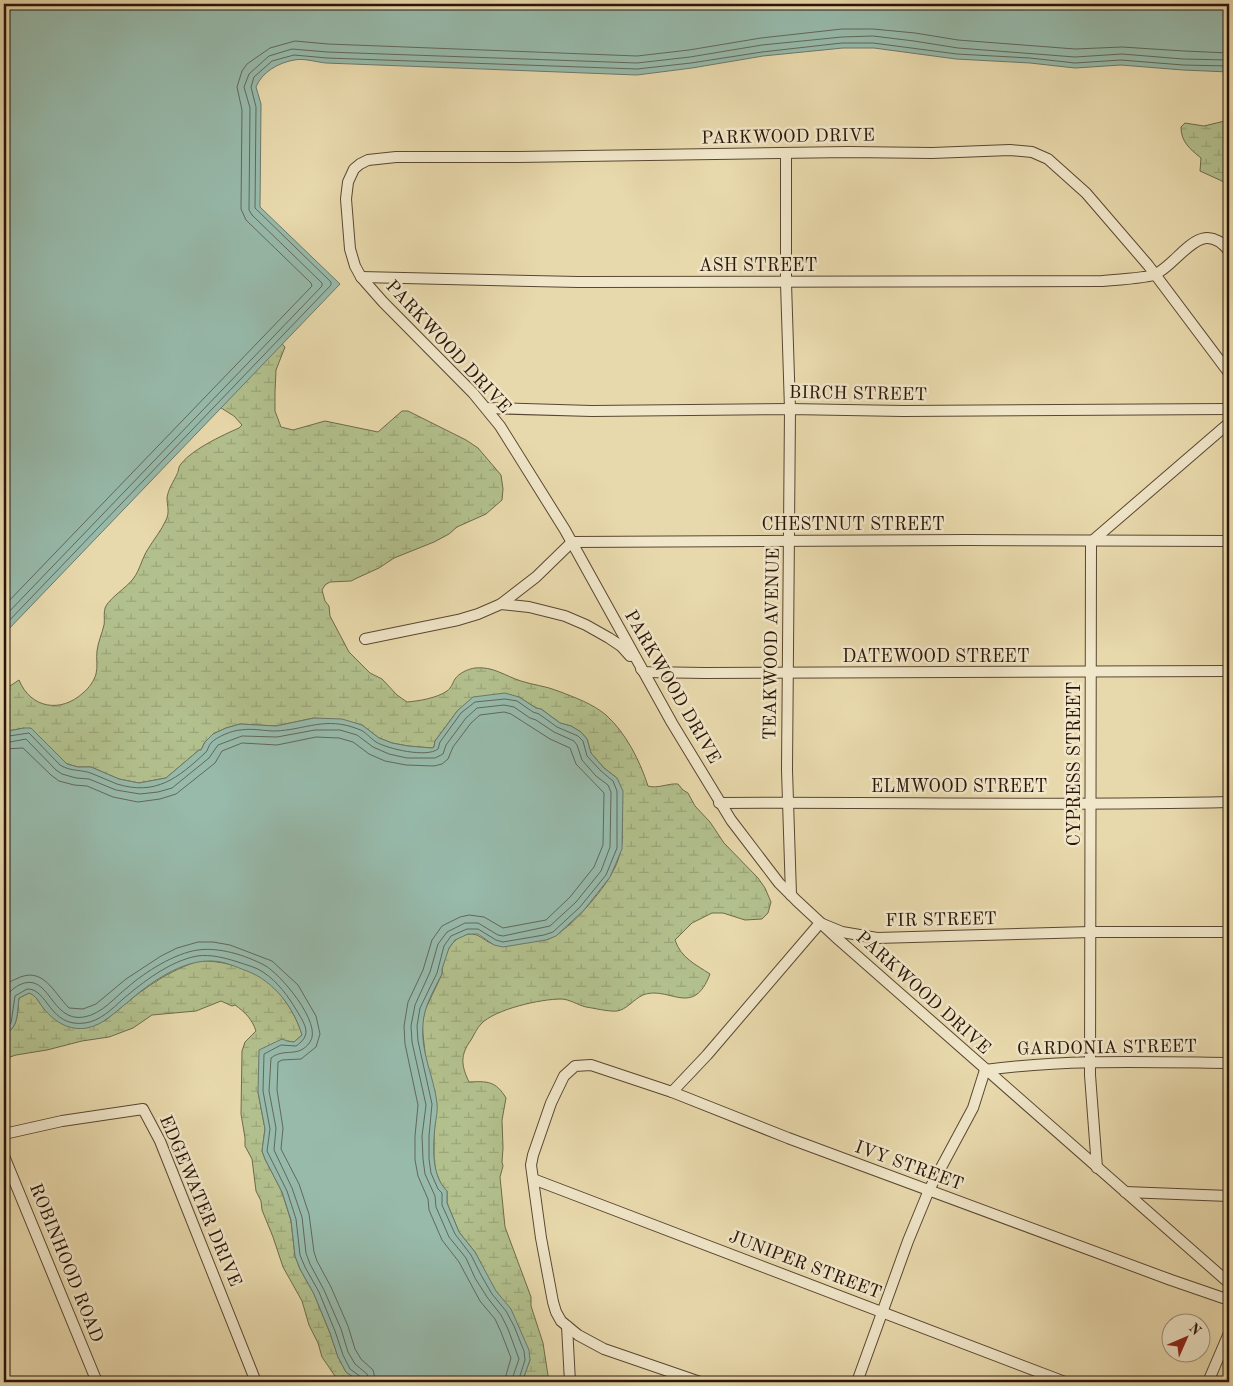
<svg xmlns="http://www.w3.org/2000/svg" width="1233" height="1386" font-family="'Old Standard TT',serif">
	<defs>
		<pattern id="wetland-marsh" width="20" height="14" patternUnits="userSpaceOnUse" patternTransform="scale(1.25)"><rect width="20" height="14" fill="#b2c08d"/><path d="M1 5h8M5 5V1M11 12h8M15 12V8" fill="none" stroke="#99a478"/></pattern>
	</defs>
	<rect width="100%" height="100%" fill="#e8d9ac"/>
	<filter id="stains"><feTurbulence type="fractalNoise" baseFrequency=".004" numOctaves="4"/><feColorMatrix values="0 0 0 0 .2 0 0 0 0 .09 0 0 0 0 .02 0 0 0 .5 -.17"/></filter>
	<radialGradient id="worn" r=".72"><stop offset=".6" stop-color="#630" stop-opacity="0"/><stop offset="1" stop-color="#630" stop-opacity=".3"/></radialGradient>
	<g fill="url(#wetland-marsh)" stroke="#6e6a4a">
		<path d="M1229 120V188L1222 181 1200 171 1201 158C1190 149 1181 142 1181 127L1185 123 1204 126Z"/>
		<path d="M268 329 285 347 276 370 275 392V411L281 427 293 430 325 421 378 432 402 411H408L466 440 478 448 501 475 503 489 502 500 486 514 457 527 449 534 434 542 394 558 379 568 357 578 351 581 330 582 325 585 322 590 325 601 329 606 330 616 349 652 370 673 382 679 397 695 407 702C419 701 437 698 447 691 452 687 452 684 455 679 459 673 468 669 475 668 493 666 505 676 521 681 533 685 546 686 558 691 574 697 593 704 606 715 626 733 640 761 648 786 658 789 668 783 678 784L683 790 688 793 695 806 710 822 724 843 758 878 765 888 771 902 768 913 762 919 745 920 723 913H712L692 923 675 940C681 958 695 964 710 974 693 1019 669 985 643 995 634 999 626 1010 617 1011 610 1012 593 1008 586 1007 578 1005 569 999 561 999 541 999 495 1009 481 1024 477 1028 474 1035 471 1040 460 1055 461 1065 469 1082 487 1081 496 1081 506 1098L502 1120 503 1148 502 1162 503 1166 500 1177 505 1227 531 1297V1306L543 1343 549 1382H522L530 1360 475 1252 459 1232 447 1203V1191L442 1187 436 1172 434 1159V1136L422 1025 425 1010 442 974C442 958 451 936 469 934 479 933 484 941 493 944 497 946 538 941 545 940 565 936 604 890 613 871 618 863 621 851 622 842 624 822 619 797 617 778L604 768 591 753 587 739 581 732 571 726 560 723 541 709 536 708 519 697 458 710 435 741 434 747 432 748 408 746 392 743 379 738 362 725 314 718 276 726 240 724 226 728 213 734 205 742 201 750H199L166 778 139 783 119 779 91 767H78L67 764 24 728 8 731 4 728V690L19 680C31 709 61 713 83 693 89 688 94 681 96 674 98 667 96 658 97 651 98 642 102 634 104 625 105 620 103 611 106 606 111 597 126 588 133 579 140 570 142 558 148 549 154 539 161 531 166 520 170 512 167 506 167 498 168 489 174 481 177 474 178 473 179 467 179 467 188 451 223 435 239 428L242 425 234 416 218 406Z"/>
		<path d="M199 961C216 960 244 966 259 975 279 987 296 1014 302 1035L294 1042 287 1041 258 1092 265 1129 262 1151 265 1159 282 1192 291 1221 295 1256 300 1269 314 1294 330 1333 338 1357 346 1372 360 1382H339L322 1357 318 1343 309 1325 302 1301 283 1267 273 1237 262 1210 261 1201 256 1191 252 1159 245 1146V1138L241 1114 242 1051 245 1042 256 1031C252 1019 245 1012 235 1005L232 1006 221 1001 196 1011 152 1015 133 1028 109 1037 82 1041 47 1050 16 1055 4 1059V1034C19 1029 17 1012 19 998L29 993 34 995 45 1010 106 1020C134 996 163 972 199 961Z"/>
	</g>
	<g fill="#97baab" stroke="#6c786a">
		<path d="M4 4H1229V72L1183 70 1121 65 1075 68 1030 63 956 59 874 48H843L763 56 692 68 637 75 326 63C316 62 304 58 294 60 278 63 262 72 256 87L261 104 260 207 340 284 4 634Z"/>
		<path d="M505 693 519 697 536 708 541 709 560 723 571 726 581 732 587 739 591 753 604 768 617 778 623 791 622 849 610 877 584 910 556 936 546 940 503 947 494 945 478 934H468L455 940 449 948 442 969V974C434 990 424 1006 423 1024 420 1051 434 1077 437 1103 438 1110 436 1119 435 1126 433 1147 431 1175 447 1191V1203L459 1232 475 1252 496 1291 511 1309 529 1350 530 1360 522 1382H360L346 1372 338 1357 330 1333 314 1294 300 1269 295 1256 291 1220 282 1192 265 1159 262 1151 265 1129 258 1092 259 1050 282 1039 287 1041 294 1042 302 1035C294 1008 274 981 247 971 236 967 224 961 211 961 182 960 149 983 128 1002 115 1012 103 1025 87 1028 69 1031 55 1022 44 1009 39 1003 37 996 29 993L19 998C17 1012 19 1029 4 1034V706L8 731 24 728H31L67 764 78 767H91L119 779 139 783 166 778 199 750H201L205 742 213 734 226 728 240 724 276 726 314 718 342 719 362 725 379 738 392 743 408 746 432 748 434 747 435 741 458 710 473 697Z"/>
	</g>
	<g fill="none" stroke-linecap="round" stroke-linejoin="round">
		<g stroke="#61685a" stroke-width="1">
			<polyline points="4,606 312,286 311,283 246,220 241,209 242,110 237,87 242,71 247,64 270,48 295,41 328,44 637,56 689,50 761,38 842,29 873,29 915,33 958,40 1075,49 1122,47 1184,51 1229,53"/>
			<polyline points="4,617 322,286 322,283 252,215 249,210 250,108 244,87 249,74 269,56 292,49 327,52 637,63 690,57 762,45 842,37 873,36 914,41 958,48 1075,57 1122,54 1183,59 1229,60"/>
			<polyline points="4,626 331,285 331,282 255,208 256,107 251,87 254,77 272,61 294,55 327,58 637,69 691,63 762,52 842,43 873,43 957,54 1030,58 1075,63 1121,60 1183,65 1229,66"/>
			<path d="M4 733 9 736 29 733 60 765C71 772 82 769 93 774 101 777 109 781 117 784 156 796 178 778 205 753 208 751 208 746 211 743 216 737 233 730 241 730 252 728 264 731 275 731 305 730 325 716 358 729 365 731 370 738 376 742 388 749 427 758 438 749L440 742 461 713 475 702 505 699 517 701 533 712 539 714 557 727 578 736 583 741 587 756 601 771 613 781 617 791V848L606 875 580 907 553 932 544 935 503 942 496 940 478 929H467L451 936 444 946 437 973 420 1008 417 1026 418 1041 432 1104 429 1136V1159L431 1173 438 1189 442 1193V1205L455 1234 471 1255 481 1275 492 1294 506 1311 514 1326 524 1351 525 1360 518 1382"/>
			<polyline points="4,741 10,742 26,739 56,770 62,774 76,778 89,779 116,790 140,794 158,792 172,788 209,758 218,745 242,736 277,737 315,730 340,730 357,735 373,747 389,754 407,758 435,758 443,754 446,745 466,718 477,708 504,705 514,707 530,718 536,720 554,732 574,741 577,745 582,760 596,776 608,785 611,792 610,847 601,871 576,902 550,926 503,936 498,935 478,923 465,923 447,932 438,944 430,972 415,1005 411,1026 412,1042 426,1105 422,1136 423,1159 425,1174 435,1196 436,1207 449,1237 466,1258 475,1278 487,1297 501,1315 508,1329 519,1359 511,1382"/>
			<polyline points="4,749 23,748 51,775 59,781 74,785 87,786 113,797 138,802 160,799 176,794 215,763 222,751 242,743 277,745 316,737 339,738 353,742 369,754 385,761 406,765 434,766 442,764 448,759 453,747 471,723 480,715 504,712 511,714 550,739 570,748 576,764 604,793 603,845 594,867 570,897 546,920 503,928 484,917 469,915 460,917 442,926 432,940 423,970 408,1002 404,1026 405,1044 418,1105 415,1136 415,1160 418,1176 428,1199 429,1210 442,1240 459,1262 480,1301 495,1319 501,1332 511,1358 504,1382"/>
			<path d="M4 988C7 983 11 981 16 979 43 965 53 992 69 1008L83 1009 96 1004 126 979 161 956 177 948 198 942H213L230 945 272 961 298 985 316 1016 320 1034 316 1047 301 1059 282 1060 278 1062 277 1090 283 1128 281 1149 299 1184 309 1214 314 1252 317 1261 331 1287 348 1326 355 1349 361 1359 373 1370 376 1382"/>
			<path d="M4 1021C7 1013 5 1000 10 992 12 989 16 987 19 985 50 970 50 1023 84 1017 102 1014 115 997 128 987 145 972 175 953 198 950 219 947 245 955 264 965 280 973 323 1024 310 1042 298 1059 285 1047 271 1058L269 1091 276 1128 274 1150 292 1188 302 1217 306 1253 310 1264 324 1290 341 1329 348 1352 355 1364 367 1374 369 1382"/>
			<path d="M4 1029 11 1023 15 996 27 989C48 988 49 1028 85 1023 100 1021 112 1009 123 999 143 982 170 961 197 956 211 954 225 958 238 962 246 965 256 967 263 972 278 982 288 996 297 1011 306 1026 312 1035 296 1046L281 1045 264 1054 263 1091 270 1129 267 1151 287 1191 296 1219 300 1255 305 1267 319 1292 335 1331 343 1355 350 1369 361 1377 362 1382"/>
		</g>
		<g stroke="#5a4631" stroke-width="12">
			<g id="street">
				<polyline points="786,153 786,283 790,409 787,770 791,895"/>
				<path d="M361 277 578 282 1102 281C1112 280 1150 278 1156 274 1181 261 1201 216 1229 251"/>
				<polyline points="1229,373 1148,265 1086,193 1048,159 1032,152 1010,150 932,153 849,152 518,157 396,157 368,160 360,164 354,169 348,182 346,199 350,249 355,266 361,277 383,302 473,393 500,426 565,530 672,723 731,820 779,883 797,901 839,940 1229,1283"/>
				<polyline points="486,408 592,411 790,409 903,411 1229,409"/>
				<polyline points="501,604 536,577 572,542 967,540 1229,541"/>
				<polyline points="365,639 458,620 478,614 501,604 529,607 565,616 586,625 609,638 621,646 630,656"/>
				<polyline points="641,669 644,672 705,673 1229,671"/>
				<path d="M719 803C889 802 1059 806 1229 802"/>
				<polyline points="672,1092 707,1055 820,923 842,932 877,938 1091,932 1229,932"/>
				<polyline points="4,1134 62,1121 143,1109 160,1141 256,1382"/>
				<polyline points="4,1156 97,1382"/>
				<polyline points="1097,1168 1090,1075 1091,542 1229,423"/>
				<polyline points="533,1179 1065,1382"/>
				<polyline points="1125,1192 1229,1196"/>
				<polyline points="567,1326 570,1382"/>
				<polyline points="700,1382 604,1349 578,1335 561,1321 556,1312 553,1302 541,1238 531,1165 533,1155 551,1103 564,1076 575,1066 591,1065 672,1092 788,1138 1171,1280 1229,1300"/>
				<path d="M857 1382 908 1241 929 1190 973 1108 985 1070C1066 1059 1148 1062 1229 1063"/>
				<polyline points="1208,1382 1229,1333"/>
			</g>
		</g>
		<use href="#street" stroke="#f0e6c9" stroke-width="10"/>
	</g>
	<g text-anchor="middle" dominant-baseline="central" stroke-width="5" stroke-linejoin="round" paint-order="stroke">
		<g font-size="18" fill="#2b1508" stroke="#f0e6c9">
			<text transform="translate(788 137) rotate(-1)">PARKWOOD DRIVE</text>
			<text x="758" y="266">ASH STREET</text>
			<text transform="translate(448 347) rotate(47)">PARKWOOD DRIVE</text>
			<text transform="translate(858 394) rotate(1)">BIRCH STREET</text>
			<text x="853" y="525">CHESTNUT STREET</text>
			<text transform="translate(772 644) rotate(-89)">TEAKWOOD AVENUE</text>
			<text x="936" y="657">DATEWOOD STREET</text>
			<text transform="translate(672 687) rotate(60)">PARKWOOD DRIVE</text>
			<text transform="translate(1075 764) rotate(-90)">CYPRESS STREET</text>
			<text x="959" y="787">ELMWOOD STREET</text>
			<text transform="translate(941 920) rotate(-1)">FIR STREET</text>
			<text transform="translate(923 993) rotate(42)">PARKWOOD DRIVE</text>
			<text transform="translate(1107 1048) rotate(-1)">GARDONIA STREET</text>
			<text transform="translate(909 1166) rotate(20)">IVY STREET</text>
			<text transform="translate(200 1201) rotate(67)">EDGEWATER DRIVE</text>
			<text transform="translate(66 1263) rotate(68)">ROBINHOOD ROAD</text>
			<text transform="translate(805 1265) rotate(21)">JUNIPER STREET</text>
		</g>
	</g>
	<rect width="1233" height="1386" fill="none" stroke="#e8d9ac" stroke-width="20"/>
	<rect x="5" y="5" width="1223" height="1376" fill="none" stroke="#2b1508" stroke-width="2.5"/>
	<rect x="10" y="10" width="1213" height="1366" fill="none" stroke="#2b1508"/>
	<g transform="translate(1186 1338) rotate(45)"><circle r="24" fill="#f0e6c9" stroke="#a1927c"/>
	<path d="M0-4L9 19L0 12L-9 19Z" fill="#8f2418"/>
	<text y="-8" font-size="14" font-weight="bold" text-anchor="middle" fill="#2b1508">N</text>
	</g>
	<rect width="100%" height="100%" filter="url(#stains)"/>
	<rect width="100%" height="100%" fill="url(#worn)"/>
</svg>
